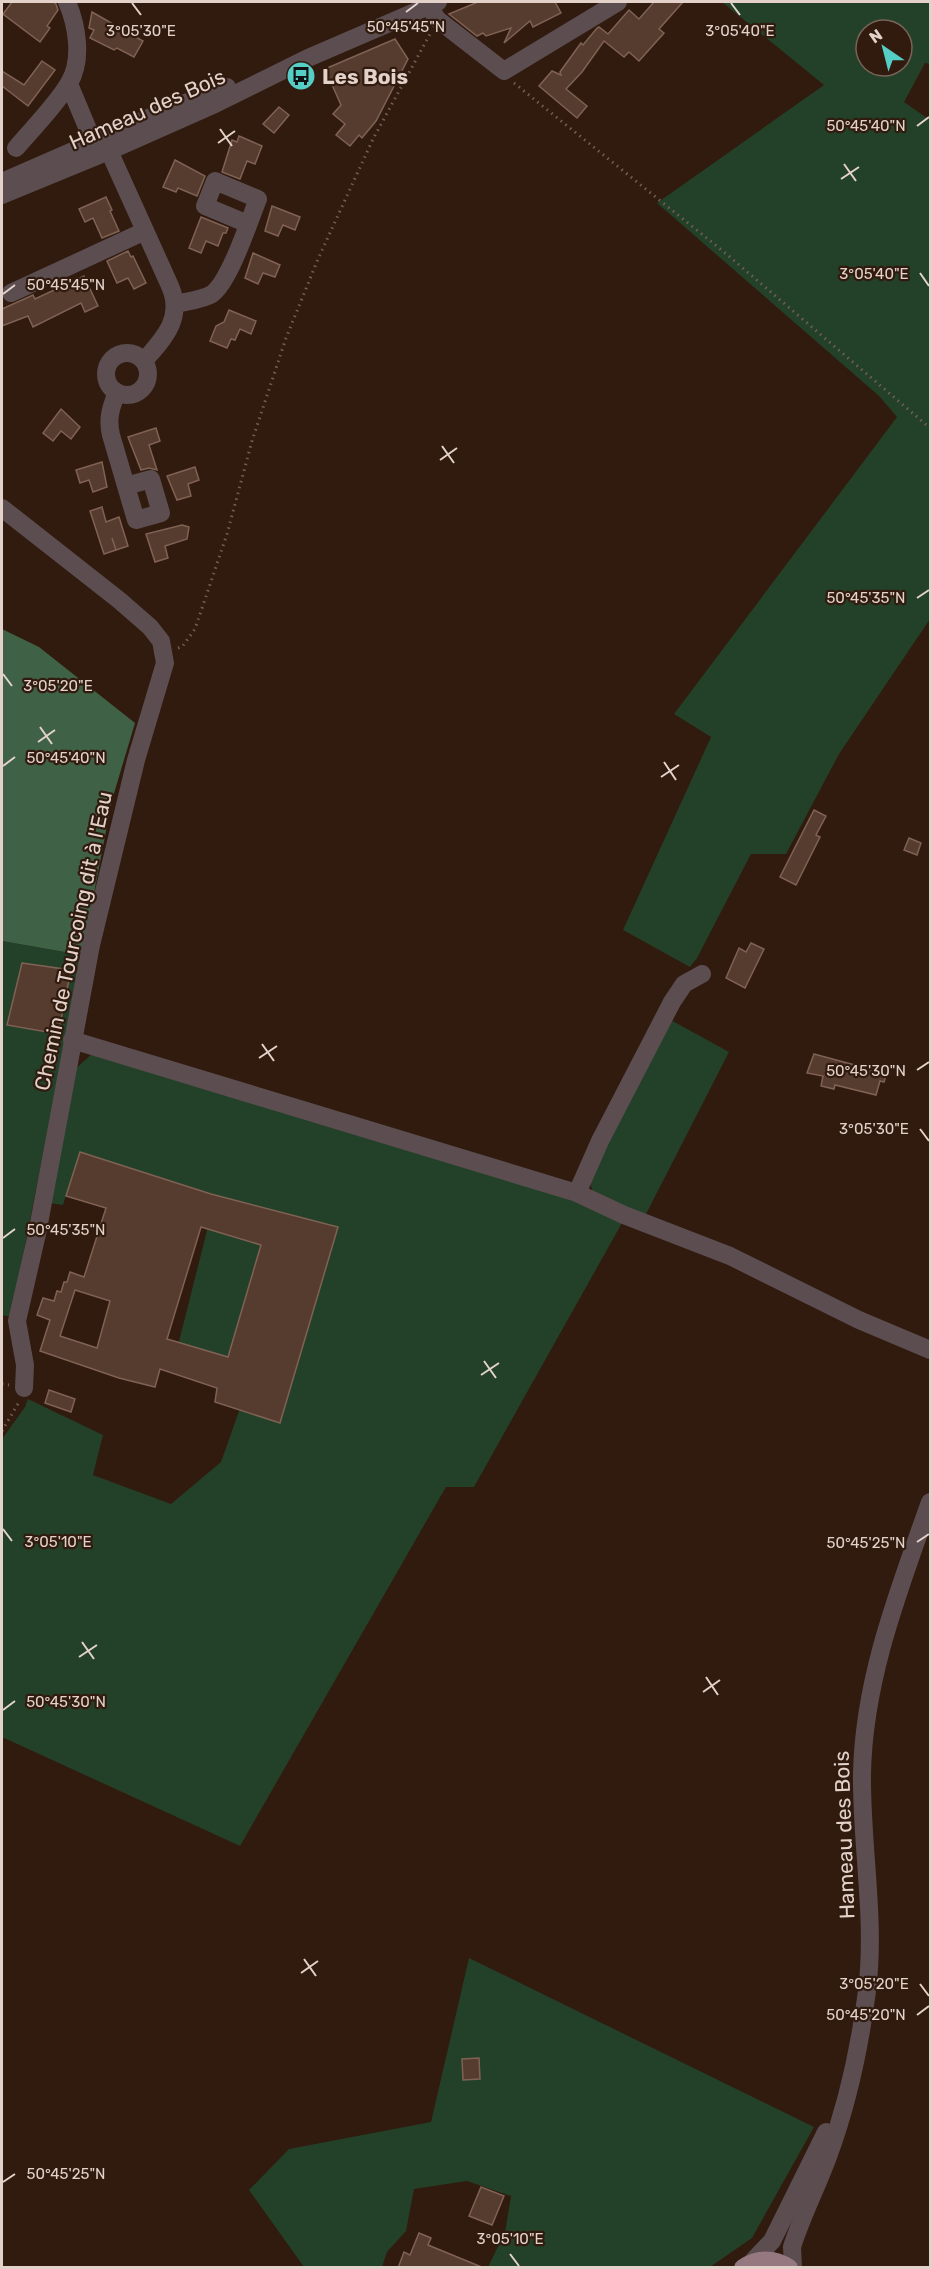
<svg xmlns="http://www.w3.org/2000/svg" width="932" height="2269" font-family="Rubik,sans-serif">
	<rect width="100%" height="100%" fill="#311a0e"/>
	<g fill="#234028" fill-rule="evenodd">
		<path d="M722 2H930V64L925 63 904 102 930 120V619L839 754 786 854H751L697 958 690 967 623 930 711 737 674 714 897 417 879 396 657 203 824 85ZM866 30H902V66H866Z"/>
		<polygon points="2,941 82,955 11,1317 2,1315"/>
		<polygon points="669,1019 729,1052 645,1216 594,1195 589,1180"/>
		<polygon points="93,1053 548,1189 622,1223 474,1487 446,1487 240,1846 2,1737 2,1439 25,1407 28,1399 103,1435 93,1475 171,1504 221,1462 245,1394 173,1365 216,1195 80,1152 63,1205 49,1203 74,1070"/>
		<polygon points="469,1958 814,2127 752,2238 710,2267 488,2267 505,2232 511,2196 467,2181 414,2189 406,2231 387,2252 382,2267 304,2267 249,2190 289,2149 431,2122"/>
	</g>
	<polygon fill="#3f6145" points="2,629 39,647 135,723 112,800 82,955 2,941"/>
	<g fill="#563b2f" stroke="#7f6254" stroke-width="1.5" fill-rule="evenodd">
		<polygon points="12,2 53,2 56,4 58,10 47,26 50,28 40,42 3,14"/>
		<polygon points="478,2 555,2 561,13 533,27 530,21 504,43 511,28 486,36 483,33 477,36 449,14"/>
		<polygon points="654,2 683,2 659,29 664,33 639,61 629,52 624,57 604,41 582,72 566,89 587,106 577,118 539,86 552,71 561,75 560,72 581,43 583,45 597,28 599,27 608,34 629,10 639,19"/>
		<polygon points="92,12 143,41 134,57 117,48 114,50 90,38 94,30 89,28"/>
		<polygon points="395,39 408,59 376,121 362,138 359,135 350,146 336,135 345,124 333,114 341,105 325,69"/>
		<polygon points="42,61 55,70 28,106 2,86 2,71 24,85"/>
		<polygon points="279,107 289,115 274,133 263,124"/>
		<polygon points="239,136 262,146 255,164 247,161 240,179 222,172 232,140 237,142"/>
		<polygon points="175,160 205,176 197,196 178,188 176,192 163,187"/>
		<polygon points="106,197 112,210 110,211 119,231 102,238 93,218 85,222 79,209"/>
		<polygon points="272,206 300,217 295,230 283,225 278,236 265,231"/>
		<polygon points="201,217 228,228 226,233 223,233 218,246 206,241 201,253 189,248"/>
		<polygon points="128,251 131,257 133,256 146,283 134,289 128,278 117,283 107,261"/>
		<polygon points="253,253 280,265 275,277 263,273 258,284 245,278"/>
		<polygon points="84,276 98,306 85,312 81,303 33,327 28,316 2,326 2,309 33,295 35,299"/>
		<polygon points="229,310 256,321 251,334 240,329 235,340 231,339 227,348 210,341 216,326 224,322"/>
		<polygon points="61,409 80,427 71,439 61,431 53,441 43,433"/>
		<polygon points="156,428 160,441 149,445 157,470 149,468 141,470 128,437"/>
		<polygon points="102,462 107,487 93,492 89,480 80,483 76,470"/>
		<polygon points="195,467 199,480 188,484 191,496 177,500 167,476"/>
		<polygon points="102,507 106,522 119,517 128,546 116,550 112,538 116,550 104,554 90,511"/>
		<polygon points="182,525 189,527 187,539 165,546 168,558 155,562 146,534"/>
		<polygon points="814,810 826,816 816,835 820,837 796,885 780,877"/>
		<polygon points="909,838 921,843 917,855 904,850"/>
		<polygon points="751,943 764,949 745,988 726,978 739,948 746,952"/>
		<polygon points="22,963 71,970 58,1034 7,1025"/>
		<polygon points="814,1054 866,1068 872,1064 883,1066 887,1072 884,1082 880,1081 876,1095 835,1085 834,1089 821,1086 823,1076 807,1073"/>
		<path d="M80 1152 211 1194 338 1227 280 1423 215 1402 217 1388 160 1369 155 1387 119 1378 40 1351 50 1320 37 1315 43 1298 54 1301 57 1291 61 1292 64 1282H67L70 1272 84 1277 106 1208 66 1196ZM201 1227 261 1245 228 1357 167 1339ZM75 1290 110 1301 97 1348 60 1336Z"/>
		<polygon points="49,1390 75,1399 71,1412 45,1403"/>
		<polygon points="479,2058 480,2079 463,2080 462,2059"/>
		<polygon points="481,2187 504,2196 492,2225 469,2216"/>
		<polygon points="419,2233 431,2238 428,2245 484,2268 398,2268 404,2252 410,2255"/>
	</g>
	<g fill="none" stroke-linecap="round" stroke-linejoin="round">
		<g stroke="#735e54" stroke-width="3" stroke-dasharray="1.5 4.5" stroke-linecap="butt">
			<polyline points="514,83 724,252 930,428"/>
			<polyline points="178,648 182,647 195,629 227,534 252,441 286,338 318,259 373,139 430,34"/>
			<polyline points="2,1384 9,1385"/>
			<polyline points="2,1431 19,1402"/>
		</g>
		<g stroke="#5b4d50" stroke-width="18">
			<polyline points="429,6 437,19 504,71 618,2"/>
			<polyline points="69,84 97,151"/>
			<path d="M105 142 170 286C184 318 164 338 144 361"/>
			<path d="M16 148C33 128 57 104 69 83 83 60 77 25 67 2"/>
			<polyline points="2,182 160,113 227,87"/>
			<polyline points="2,195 109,151 215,104 308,58 438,2"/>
			<polyline points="11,293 145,231"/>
			<path d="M176 304C188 301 202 300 212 294 230 281 249 221 258 199L215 181 205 206 248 224"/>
			<circle cx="127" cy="374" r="21"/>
			<path d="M117 392C111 407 107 419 111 435L136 520 161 513 151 479 126 486"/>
			<polyline points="2,508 119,600 150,627 161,641 165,663 136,760 91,945 37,1234 17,1321 25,1365 24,1388"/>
			<polyline points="72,1040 577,1193 624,1215 730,1256 859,1320 930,1350"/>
			<polyline points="577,1193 600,1141 672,1002 684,984 702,974"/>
			<polyline points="752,2262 772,2241 826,2132"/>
			<path d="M793 2268 792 2247C802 2215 818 2185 829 2154 848 2102 860 2045 867 1991 876 1919 861 1845 862 1773 864 1678 899 1590 930 1502"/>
		</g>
		<path stroke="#957880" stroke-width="18" d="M743 2268C758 2258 774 2258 789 2268"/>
	</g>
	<path fill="none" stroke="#e2d2ca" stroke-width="2" d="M132 3 141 15M731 3 740 15M406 12 418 3M917 126 929 117M220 129 232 146M218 143 235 131M844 164 856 181M841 179 859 167M920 273 929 286M3 294 15 285M442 446 454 463M440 460 457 448M917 598 929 590M3 674 12 686M40 727 52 744M38 742 55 730M664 762 676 780M3 766 15 757M661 777 679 765M262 1044 274 1061M259 1058 277 1046M917 1070 929 1062M920 1129 929 1141M3 1238 15 1229M484 1361 496 1378M481 1375 499 1363M3 1529 12 1541M917 1542 929 1534M82 1642 94 1659M79 1657 97 1645M706 1677 718 1695M703 1692 720 1680M3 1710 15 1701M304 1959 316 1976M301 1973 318 1961M920 1984 929 1996M917 2015 929 2006M3 2182 15 2174M510 2254 519 2266"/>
	<defs>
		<g id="bus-disc" transform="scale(1.5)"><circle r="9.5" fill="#55cec5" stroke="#311a0e"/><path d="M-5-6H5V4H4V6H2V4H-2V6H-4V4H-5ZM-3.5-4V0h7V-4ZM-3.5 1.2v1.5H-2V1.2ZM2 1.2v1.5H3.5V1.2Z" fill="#111"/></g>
	</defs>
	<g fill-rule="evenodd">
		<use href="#bus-disc" x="301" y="76"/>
	</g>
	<g text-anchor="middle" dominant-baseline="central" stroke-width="4.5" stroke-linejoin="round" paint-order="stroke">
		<g font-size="21" font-weight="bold" fill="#e2d2ca" stroke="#311a0e" text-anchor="start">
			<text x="322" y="76">Les Bois</text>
		</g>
		<g font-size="21" fill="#e2d2ca" stroke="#311a0e">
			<text transform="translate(147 109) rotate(-24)">Hameau des Bois</text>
			<text transform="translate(73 941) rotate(-78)">Chemin de Tourcoing dit à l'Eau</text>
			<text transform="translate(844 1835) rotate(-92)">Hameau des Bois</text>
		</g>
	</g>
	<g font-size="15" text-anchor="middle" fill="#e2d2ca" stroke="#311a0e" stroke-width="4.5" stroke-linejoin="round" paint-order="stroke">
		<text x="406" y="32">50°45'45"N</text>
		<text x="141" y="36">3°05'30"E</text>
		<text x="740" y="36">3°05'40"E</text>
		<text x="866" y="131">50°45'40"N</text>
		<text x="874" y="279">3°05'40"E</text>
		<text x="66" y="290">50°45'45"N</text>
		<text x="866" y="603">50°45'35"N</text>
		<text x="58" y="691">3°05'20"E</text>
		<text x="66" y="763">50°45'40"N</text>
		<text x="866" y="1076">50°45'30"N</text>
		<text x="874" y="1134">3°05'30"E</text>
		<text x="66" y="1235">50°45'35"N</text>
		<text x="58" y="1547">3°05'10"E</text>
		<text x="866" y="1548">50°45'25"N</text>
		<text x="66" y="1707">50°45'30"N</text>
		<text x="874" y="1989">3°05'20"E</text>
		<text x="866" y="2020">50°45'20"N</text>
		<text x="66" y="2179">50°45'25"N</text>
		<text x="510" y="2244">3°05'10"E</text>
	</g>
	<rect width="932" height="2269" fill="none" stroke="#e2d2ca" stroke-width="6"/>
	<g transform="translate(884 48) rotate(325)"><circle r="28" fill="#311a0e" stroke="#786459" stroke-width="1.5"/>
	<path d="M0-4.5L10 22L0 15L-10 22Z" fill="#55cec5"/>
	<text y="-9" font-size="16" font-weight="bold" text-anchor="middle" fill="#e2d2ca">N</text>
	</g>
</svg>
